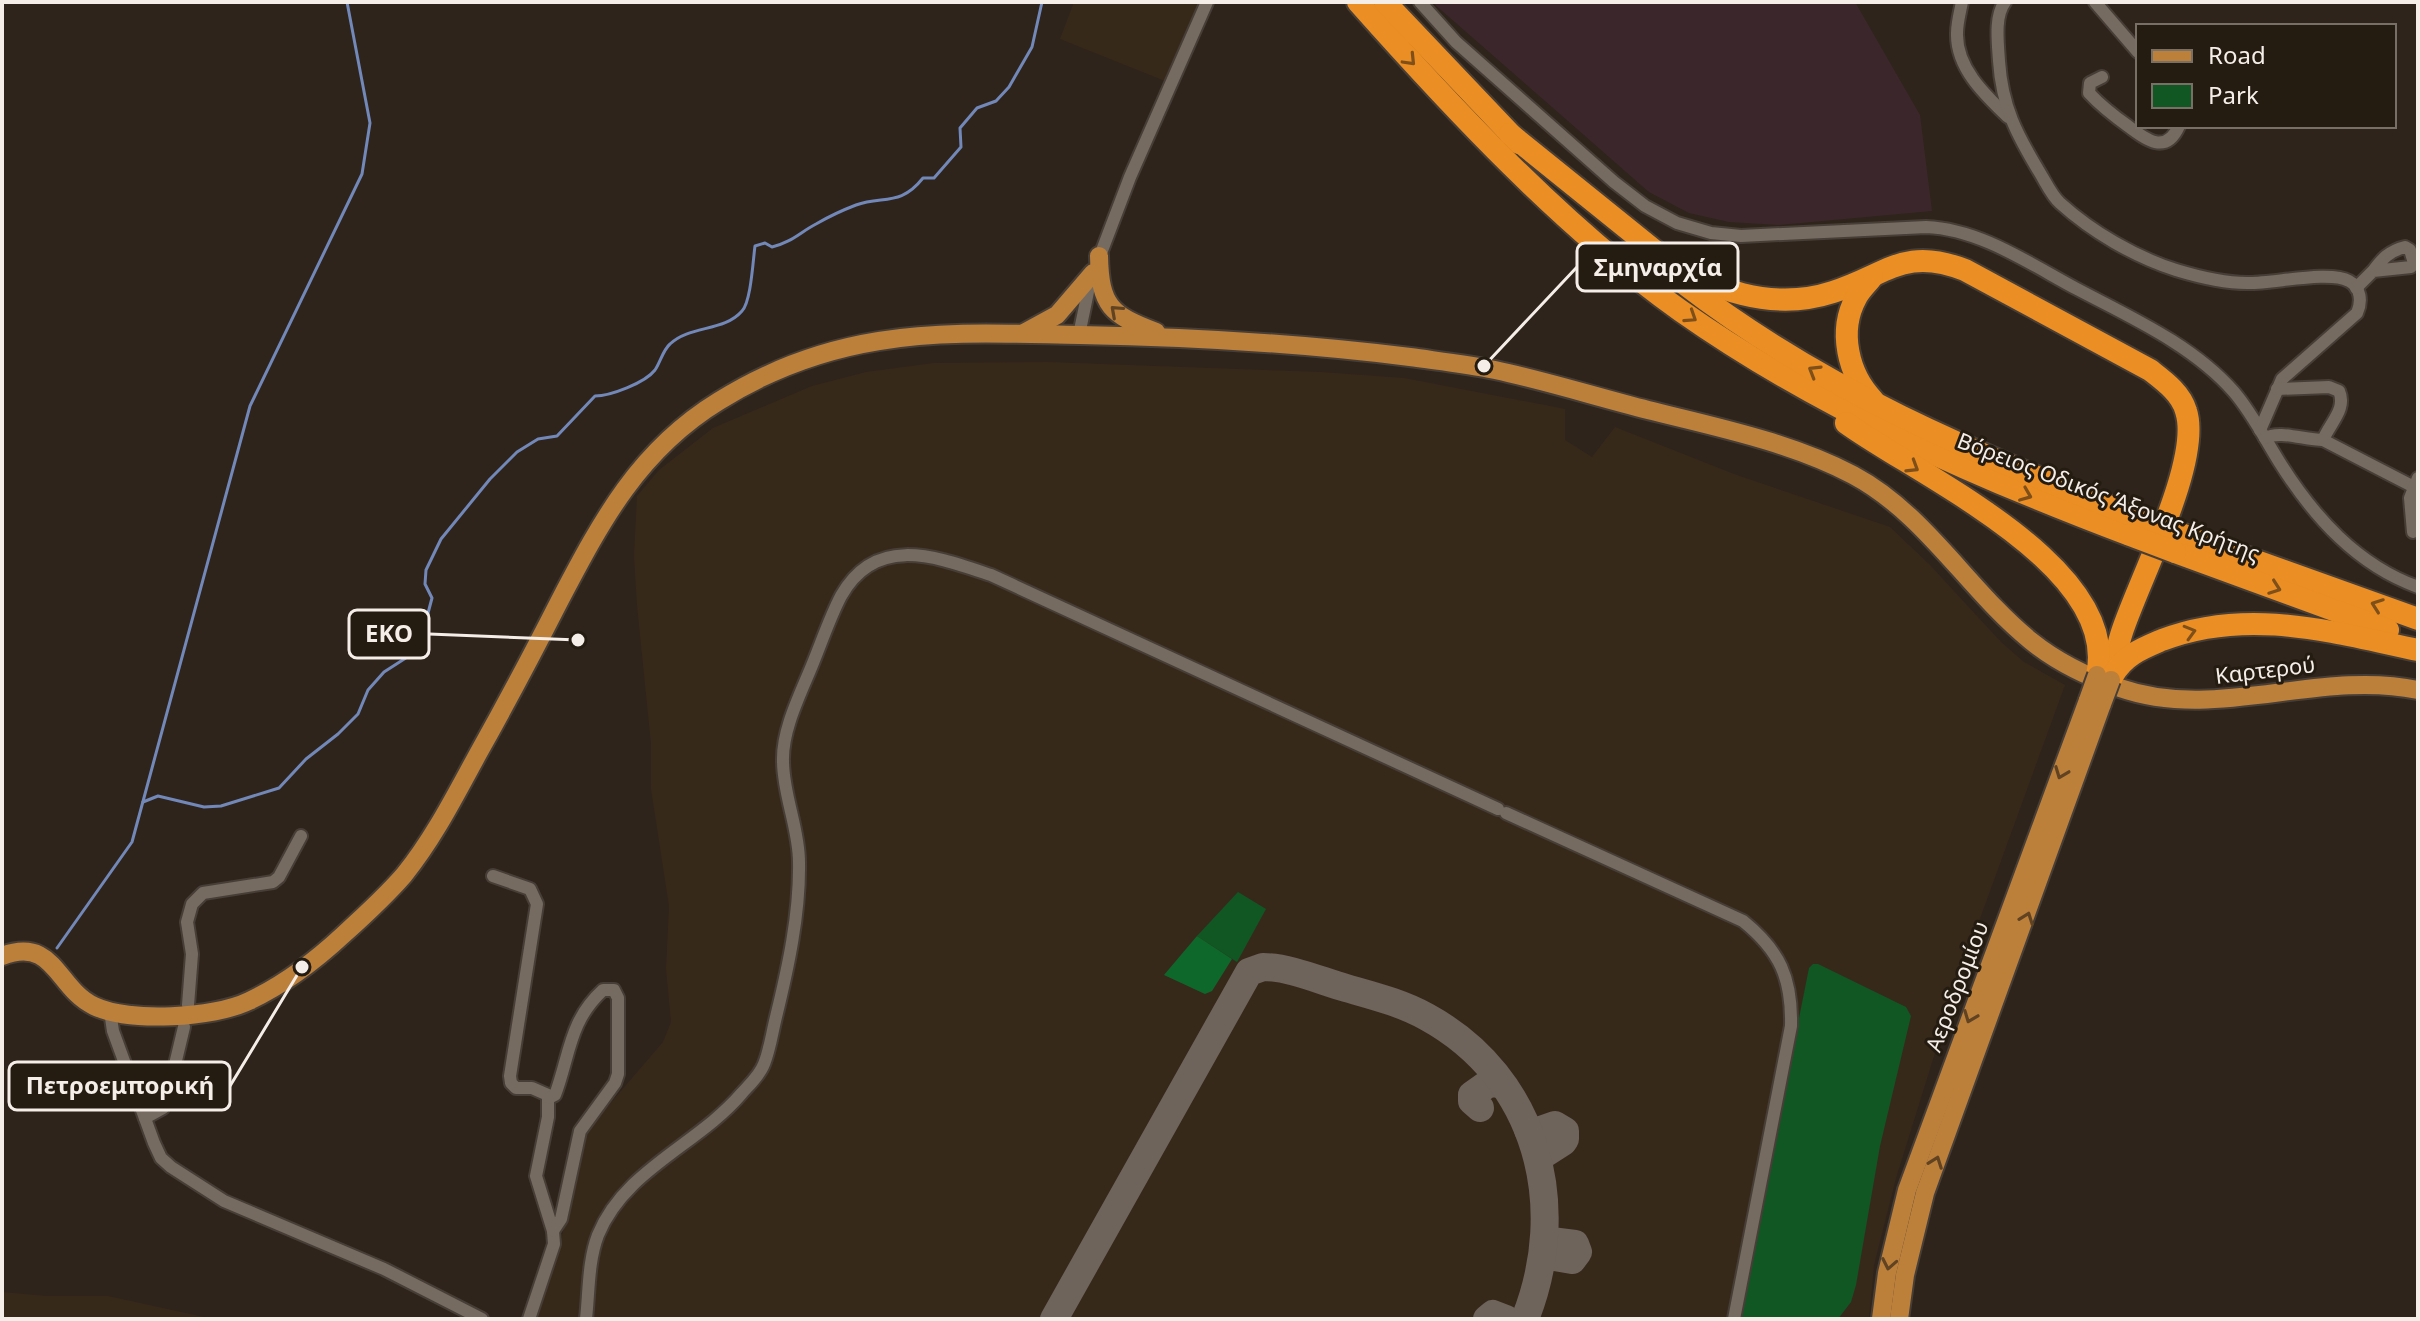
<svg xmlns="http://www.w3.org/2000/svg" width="2420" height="1321" font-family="'Noto Sans',sans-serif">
	<rect width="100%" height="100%" fill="#2e241b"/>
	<g fill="#37291a">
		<polygon points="1074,2 1201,2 1165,81 1060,39"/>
		<polygon points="1047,362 1321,372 1404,378 1565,409 1565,440 1592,457 1615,427 1734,474 1890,527 1930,565 2001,642 2024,662 2065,685 1958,979 1896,1178 1874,1265 1869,1319 535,1319 559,1251 583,1135 663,1042 671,1022 666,969 669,906 651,789 651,744 637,605 634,556 637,496 659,470 713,428 812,386 866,372 934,363"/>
		<polygon points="2,1292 46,1296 108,1296 213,1319 2,1319"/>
	</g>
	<polygon fill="#3b272b" points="1432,2 1855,2 1920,115 1932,211 1779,225 1729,222 1689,213 1649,192"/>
	<g fill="#105724">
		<polygon points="1238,892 1266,909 1237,962 1197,936"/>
		<polygon points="1813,964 1818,964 1906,1007 1911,1016 1880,1146 1856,1285 1851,1302 1838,1319 1739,1319 1809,968"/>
	</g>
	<polygon fill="#0f682b" points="1197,936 1232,959 1212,991 1205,994 1164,975"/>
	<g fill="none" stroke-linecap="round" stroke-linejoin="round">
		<g stroke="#7288b9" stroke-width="3">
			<path d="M143 802 158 796 204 807 221 806 279 788 306 759 338 734 358 714 368 690 384 672 412 654 423 632 432 598 425 584 426 570 441 539 490 479 517 452 538 439 557 436 595 396C610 396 645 383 655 370 660 363 663 350 670 344 690 325 724 332 742 311 751 302 753 260 755 246L765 243 772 247C792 242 799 233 816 224 828 217 843 210 856 205 883 195 900 207 923 178H934L961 147 960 128 977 108 996 101 1009 87 1032 47 1042 2"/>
			<polyline points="57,948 132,842 250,406 362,174 370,123 347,2"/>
		</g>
		<g stroke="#6e645c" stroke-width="28">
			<polyline points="1480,1108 1472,1101 1472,1095 1489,1083 1502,1084"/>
			<polyline points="1528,1130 1535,1132 1555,1125 1565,1131 1565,1139 1563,1142 1538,1158"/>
			<polyline points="1543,1259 1549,1256 1572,1260 1578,1252 1575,1244 1551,1241 1546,1236"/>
			<path d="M1054 1319 1249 972 1263 967C1290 967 1321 981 1346 988 1374 996 1402 1003 1427 1017 1538 1078 1570 1206 1525 1319"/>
			<polyline points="1487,1319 1493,1314 1506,1319"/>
		</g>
		<g stroke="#473e37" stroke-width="16">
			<g id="minor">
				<path d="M1420 2 1456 42 1614 182 1645 206 1677 223 1711 233 1741 236 1926 227C1980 229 2030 264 2077 289 2130 317 2193 345 2234 392 2252 413 2265 439 2280 463 2314 517 2357 565 2418 587"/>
				<path d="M1962 2C1960 12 1957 23 1957 33 1956 68 1985 95 2008 117"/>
				<path d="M2005 2C1994 16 1998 44 1999 61 2002 107 2017 135 2040 173 2046 183 2052 196 2060 203 2092 232 2135 257 2176 270 2199 277 2222 283 2247 283 2272 284 2329 270 2349 281 2361 287 2362 302 2357 313L2282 379 2260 430"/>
				<polyline points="2095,2 2138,52"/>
				<path d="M2102 77 2090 83 2089 93C2101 106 2114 116 2128 126 2146 140 2166 155 2179 126"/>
				<polyline points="1098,261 1130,177 1207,2"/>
				<path d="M2356 288 2373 271 2411 267 2414 263 2410 250 2405 247C2389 251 2382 259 2373 271"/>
				<polyline points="1079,335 1090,282"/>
				<path d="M2265 438C2280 430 2304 440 2323 440 2330 423 2347 409 2339 391L2329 387 2277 389"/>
				<polyline points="2323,440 2414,487"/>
				<polyline points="2413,532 2410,498 2418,478"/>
				<path d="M1506 813 1743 921C1780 951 1792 978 1791 1026L1734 1319"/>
				<polyline points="493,876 530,889 537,904 510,1076 511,1083 516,1088 532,1088 548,1095 548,1117 536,1176 553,1231 554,1244 529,1319"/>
				<polyline points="188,1005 192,954 187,922 192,904 203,893 273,882 279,877 301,836"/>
				<polyline points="110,1011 113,1031 154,1143 161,1158 171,1167 224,1201 384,1269 482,1319"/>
				<path d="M549 1098 555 1095C570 1055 569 1021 603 990H614L618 998V1074L615 1083 580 1131 561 1219 553 1231"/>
				<polyline points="145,1118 163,1108 166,1102 184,1027"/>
				<path d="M586 1319C589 1292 588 1261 598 1235 625 1169 698 1145 742 1093 750 1084 760 1075 764 1064 770 1049 772 1033 776 1017 788 968 800 913 799 862 799 828 783 795 783 761 782 729 801 693 813 663 822 641 830 617 841 596 876 533 937 557 991 575L1498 809"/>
			</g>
		</g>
		<g stroke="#473e37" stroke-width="22">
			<g id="primary">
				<path d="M1099 256C1100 306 1111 315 1156 332"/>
				<polyline points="1024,333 1057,315 1093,273"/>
				<path d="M2 956C55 936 56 988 94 1006 129 1023 214 1018 249 1001 283 985 315 961 343 935 364 916 385 897 404 875 434 838 456 794 479 752 507 702 534 651 560 600 602 520 639 450 719 401 767 371 823 350 879 341 945 330 1014 334 1080 335 1190 337 1300 343 1410 357 1438 361 1467 364 1495 370 1546 381 1597 397 1648 410 1716 427 1790 442 1853 475 1926 514 1968 590 2031 641 2057 662 2088 677 2120 688 2217 722 2318 669 2418 690"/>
				<polyline points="1881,1319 1887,1273 1907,1190 2088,700"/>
				<polyline points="1899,1319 1905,1275 1925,1193 2102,704"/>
			</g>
		</g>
		<g stroke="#473e37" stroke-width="26">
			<g id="motorway">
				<path d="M1358 2C1453 109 1564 228 1681 311 1819 408 1974 476 2130 535"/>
				<polyline points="1385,2 1519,143"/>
				<path d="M1510 134 1660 255C1710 290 1772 312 1833 292 1887 275 1904 246 1965 270L2150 370C2164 381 2181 393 2186 411 2202 460 2139 580 2122 632 2117 647 2114 664 2111 680"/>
				<path d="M1872 277C1867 284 1860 290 1856 298 1838 331 1848 374 1873 400"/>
				<path d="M1682 282C1823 391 1972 452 2136 517"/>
				<path d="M1846 423C1919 476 2121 566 2097 675"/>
				<polyline points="2181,534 2418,619"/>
				<polyline points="2175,552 2388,630"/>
				<path d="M2113 675C2125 655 2141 649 2162 640 2248 607 2332 632 2418 650"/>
			</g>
		</g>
		<use href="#minor" stroke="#766b60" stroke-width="12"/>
		<use href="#primary" stroke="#bc803b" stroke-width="18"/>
		<use href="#motorway" stroke="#eb8e23" stroke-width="22"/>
		<g stroke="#473e37" stroke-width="22" stroke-linecap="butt">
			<g id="primary-bridge">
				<polyline points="2088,700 2097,675"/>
				<polyline points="2102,704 2111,680"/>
			</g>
		</g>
		<g stroke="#473e37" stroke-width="26" stroke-linecap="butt">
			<g id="motorway-bridge">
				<polyline points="2136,517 2181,534"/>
				<polyline points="2130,535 2175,552"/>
			</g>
		</g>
		<use href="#primary-bridge" stroke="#bc803b" stroke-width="18"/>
		<use href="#motorway-bridge" stroke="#eb8e23" stroke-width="22"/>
	</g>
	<defs><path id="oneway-chevron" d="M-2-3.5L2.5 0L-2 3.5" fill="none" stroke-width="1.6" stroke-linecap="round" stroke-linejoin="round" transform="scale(2)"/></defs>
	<g stroke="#7e4f19">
		<use href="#oneway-chevron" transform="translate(1410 60) rotate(46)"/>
		<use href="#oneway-chevron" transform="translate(1691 317) rotate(33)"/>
		<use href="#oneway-chevron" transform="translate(1814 371) rotate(-149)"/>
		<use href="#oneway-chevron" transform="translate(1913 467) rotate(32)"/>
		<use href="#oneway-chevron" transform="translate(2026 495) rotate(22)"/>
		<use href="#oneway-chevron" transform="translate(2275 588) rotate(20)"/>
		<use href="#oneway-chevron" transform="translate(2377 605) rotate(-160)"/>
		<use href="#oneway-chevron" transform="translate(2190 632) rotate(-16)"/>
	</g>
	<g stroke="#614322">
		<use href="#oneway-chevron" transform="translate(1116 311) rotate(-138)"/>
		<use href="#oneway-chevron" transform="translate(2061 773) rotate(111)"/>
		<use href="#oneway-chevron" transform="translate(2027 918) rotate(-70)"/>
		<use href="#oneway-chevron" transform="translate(1970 1017) rotate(111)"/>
		<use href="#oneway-chevron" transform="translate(1936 1162) rotate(-70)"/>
		<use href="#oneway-chevron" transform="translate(1889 1264) rotate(101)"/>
	</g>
	<g text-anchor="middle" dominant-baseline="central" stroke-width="6" stroke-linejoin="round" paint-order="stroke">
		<g font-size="22" fill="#f5eee8" stroke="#241b11">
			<text transform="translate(2109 496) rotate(21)">Βόρειος Οδικός Άξονας Κρήτης</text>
			<text transform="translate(2265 669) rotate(-7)">Καρτερού</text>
			<text transform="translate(1956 986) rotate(-69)">Αεροδρομίου</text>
		</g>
	</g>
	<path fill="none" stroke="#f5eee8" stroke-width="3" d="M1484 366L1577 267M578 640L429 634M302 967L230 1086"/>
	<g fill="#f5eee8" stroke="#241b11" stroke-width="3">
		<circle cx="1484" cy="366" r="8"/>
		<circle cx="578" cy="640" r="8"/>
		<circle cx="302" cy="967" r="8"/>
	</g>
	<g fill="#241b11" stroke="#f5eee8" stroke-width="3">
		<rect x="1577" y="243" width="161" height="48" rx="8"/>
		<rect x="349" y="610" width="80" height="48" rx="8"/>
		<rect x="9" y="1062" width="221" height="48" rx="8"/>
	</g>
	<g font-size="24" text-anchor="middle" font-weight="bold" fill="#f5eee8">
		<text x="1658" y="276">Σμηναρχία</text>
		<text x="389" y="642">EKO</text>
		<text x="120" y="1094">Πετροεμπορική</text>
	</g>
	<rect width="2420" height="1321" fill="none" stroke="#f5eee8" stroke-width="8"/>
	<rect x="2136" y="24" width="260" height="104" fill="#241b11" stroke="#786f67" stroke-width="2"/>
	<rect x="2152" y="50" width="40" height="12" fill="#bc803b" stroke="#786f67" stroke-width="2"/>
	<text x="2208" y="64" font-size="24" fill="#f5eee8">Road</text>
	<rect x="2152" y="84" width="40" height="24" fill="#105724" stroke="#786f67" stroke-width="2"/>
	<text x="2208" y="104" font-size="24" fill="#f5eee8">Park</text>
</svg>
